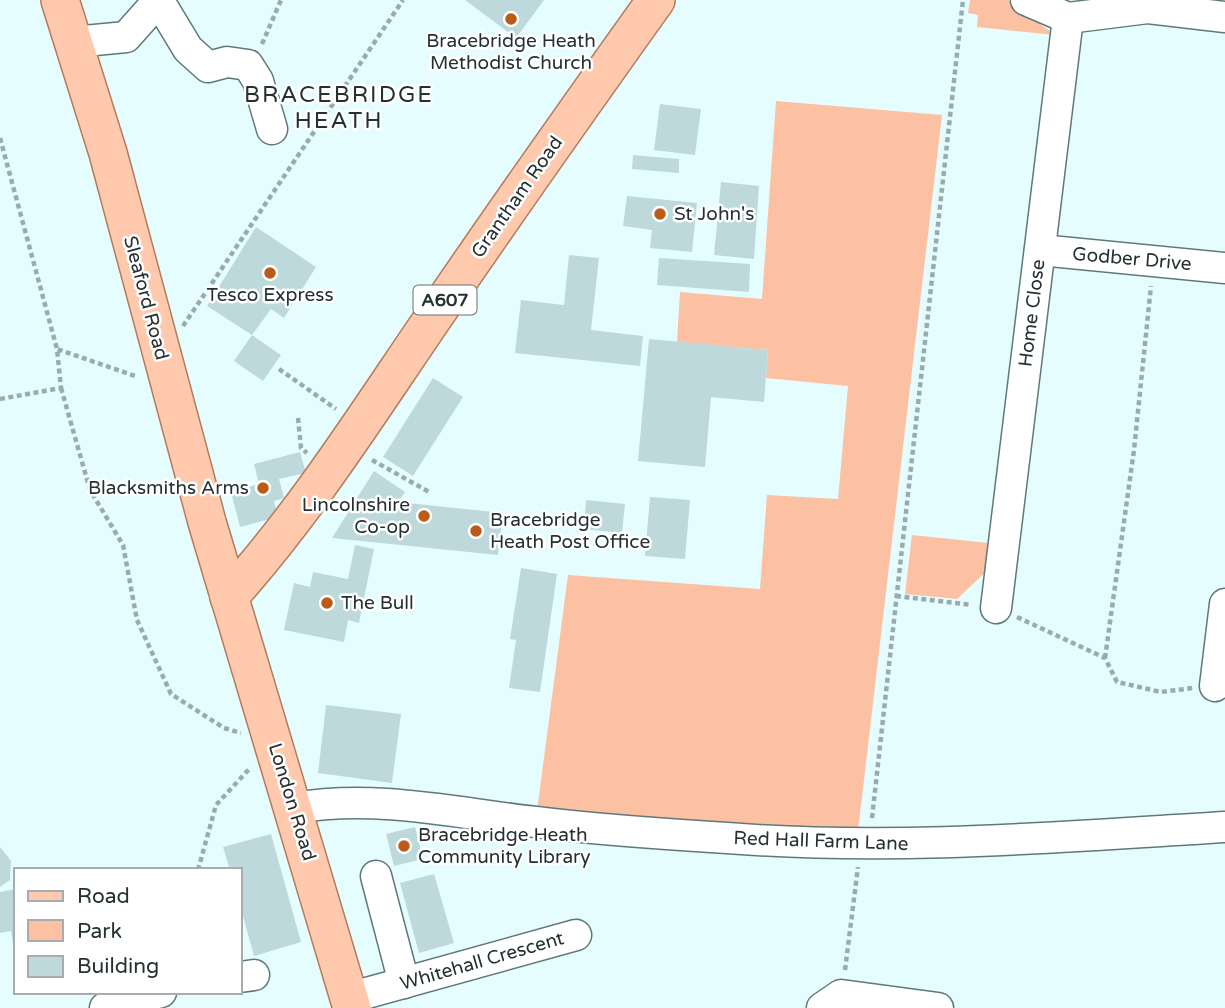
<svg xmlns="http://www.w3.org/2000/svg" width="1225" height="1008" font-family="'Varela Round',sans-serif">
	<rect width="100%" height="100%" fill="#e6fdff"/>
	<g fill="#fbc1a2">
		<polygon points="970,0 1008,0 1055,35 977,27 978,15 968,13"/>
		<polygon points="776,101 942,115 858,831 537,811 568,575 760,589 767,495 838,499 848,386 766,378 768,350 677,342 680,292 762,299"/>
		<polygon points="912,535 998,544 993,565 957,599 905,594"/>
	</g>
	<g fill="#bdd9dc">
		<polygon points="465,0 544,0 516,38"/>
		<polygon points="660,104 701,109 695,155 654,150"/>
		<polygon points="633,155 679,159 679,173 632,169"/>
		<polygon points="721,182 759,186 754,259 714,255"/>
		<polygon points="627,196 697,203 692,252 650,248 652,230 623,226"/>
		<polygon points="256,227 316,267 284,318 271,309 252,335 281,355 263,381 234,361 252,335 207,306"/>
		<polygon points="569,255 599,258 591,330 643,336 640,366 515,353 521,300 564,305"/>
		<polygon points="659,258 750,264 749,292 657,285"/>
		<polygon points="649,339 768,350 764,402 711,397 705,467 638,461"/>
		<polygon points="433,378 463,397 413,476 383,457"/>
		<polygon points="300,452 306,473 279,479 284,498 274,501 278,517 240,527 231,492 259,484 254,464"/>
		<polygon points="374,471 405,492 398,502 503,513 498,555 332,538"/>
		<polygon points="650,497 690,500 685,559 645,556"/>
		<polygon points="586,500 625,504 622,533 584,529"/>
		<polygon points="355,545 374,549 359,623 348,620 344,642 284,630 294,583 310,587 313,572 348,579"/>
		<polygon points="521,568 557,574 540,692 509,688 516,640 510,639"/>
		<polygon points="326,705 401,714 392,783 318,773"/>
		<polygon points="415,827 423,859 394,866 386,834"/>
		<polygon points="271,834 301,942 254,956 240,905 240,870 230,870 223,847"/>
		<polygon points="0,847 11,861 10,880 0,887"/>
		<polygon points="434,874 454,943 419,953 400,883"/>
		<polygon points="16,889 16,949 14,949 11,931 0,933 0,892"/>
	</g>
	<g fill="none" stroke-linecap="round" stroke-linejoin="round">
		<g stroke="#5f797b" stroke-width="33">
			<g id="minor">
				<polyline points="1026,0 1068,18 1148,8 1225,17"/>
				<polyline points="159,1 188,49 208,67 227,62 248,65 258,81 272,129"/>
				<polyline points="74,42 126,37 159,0"/>
				<polyline points="1040,250 1225,268"/>
				<polyline points="996,608 1068,18"/>
				<polyline points="1215,686 1225,604"/>
				<path d="M294 808C376 794 455 813 536 822 599 830 663 834 727 838 893 851 1059 837 1225 827"/>
				<polyline points="376,876 404,983"/>
				<polyline points="240,977 254,975"/>
				<polyline points="349,998 576,935"/>
				<polyline points="105,1008 161,992"/>
				<polyline points="822,1008 841,995 938,1008"/>
			</g>
		</g>
		<g stroke="#b27c5d" stroke-width="40">
			<g id="major">
				<polyline points="60,0 108,153 207,522 352,1008"/>
				<path d="M229 597C307 510 368 413 433 318 506 211 581 105 656 0"/>
			</g>
		</g>
		<g stroke="#99acad" stroke-width="4.5" stroke-dasharray="5 3.5" stroke-linecap="butt">
			<polyline points="262,44 281,0"/>
			<polyline points="0,138 57,349"/>
			<polyline points="183,326 403,0"/>
			<polyline points="279,369 336,409"/>
			<polyline points="61,388 90,490 123,545 137,620 171,694 224,728 241,733"/>
			<polyline points="0,399 61,388 57,349 138,377"/>
			<polyline points="298,418 301,448 307,453"/>
			<polyline points="372,460 431,493"/>
			<polyline points="896,596 972,605"/>
			<polyline points="1017,617 1105,658 1117,682 1161,692 1193,688"/>
			<polyline points="1105,658 1134,450 1151,286"/>
			<polyline points="872,818 963,0"/>
			<polyline points="198,870 216,805 251,767"/>
			<polyline points="845,970 858,867"/>
		</g>
		<use href="#minor" stroke="#fff" stroke-width="30"/>
		<use href="#major" stroke="#fec9ac" stroke-width="37"/>
	</g>
	<g fill="#bb5b18" stroke="#fff" stroke-width="2.5">
		<circle cx="511" cy="19" r="7"/>
		<circle cx="660" cy="214" r="7"/>
		<circle cx="270" cy="273" r="7"/>
		<circle cx="263" cy="488" r="7"/>
		<circle cx="424" cy="516" r="7"/>
		<circle cx="476" cy="531" r="7"/>
		<circle cx="327" cy="603" r="7"/>
		<circle cx="404" cy="846" r="7"/>
	</g>
	<g text-anchor="middle" dominant-baseline="central" stroke-width="5" stroke-linejoin="round" paint-order="stroke">
		<rect fill="#fff" stroke="#666e6f" stroke-width="2" x="413.5" y="285.5" width="63" height="29" rx="5"/>
		<g font-size="18" font-weight="bold" fill="#253031">
			<text x="445" y="300">A607</text>
		</g>
		<g font-size="19" fill="#253031" stroke="#fff" text-anchor="start">
			<text x="511" y="41" text-anchor="middle">Bracebridge Heath<tspan x="511" dy="22">Methodist Church</tspan></text>
			<text x="674" y="214">St John's</text>
			<text x="270" y="295" text-anchor="middle">Tesco Express</text>
			<text x="249" y="488" text-anchor="end">Blacksmiths Arms</text>
			<text x="410" y="505" text-anchor="end">Lincolnshire<tspan x="410" dy="22">Co-op</tspan></text>
			<text x="490" y="520">Bracebridge<tspan x="490" dy="22">Heath Post Office</tspan></text>
			<text x="341" y="603">The Bull</text>
			<text x="418" y="835">Bracebridge Heath<tspan x="418" dy="22">Community Library</tspan></text>
		</g>
		<g font-size="19" fill="#253031" stroke="#fff">
			<text transform="translate(517 197) rotate(-55)">Grantham Road</text>
			<text transform="translate(1132 259) rotate(5)">Godber Drive</text>
			<text transform="translate(146 298) rotate(75)">Sleaford Road</text>
			<text transform="translate(1032 313) rotate(-83)">Home Close</text>
			<text transform="translate(292 802) rotate(73)">London Road</text>
			<text transform="translate(821 841) rotate(2)">Red Hall Farm Lane</text>
			<text transform="translate(482 961) rotate(-16)">Whitehall Crescent</text>
		</g>
		<g font-size="23" letter-spacing="2" fill="#253031" stroke="#fff">
			<text x="339" y="95">BRACEBRIDGE<tspan x="339" dy="26">HEATH</tspan></text>
		</g>
	</g>
	<rect x="14" y="868" width="228" height="126" fill="#ffffff" stroke="#a8acad" stroke-width="2"/>
	<rect x="28" y="891" width="35" height="10" fill="#fec9ac" stroke="#a8acad" stroke-width="2"/>
	<text x="77" y="903" font-size="21" fill="#253031">Road</text>
	<rect x="28" y="920" width="35" height="21" fill="#fbc1a2" stroke="#a8acad" stroke-width="2"/>
	<text x="77" y="938" font-size="21" fill="#253031">Park</text>
	<rect x="28" y="956" width="35" height="21" fill="#bdd9dc" stroke="#a8acad" stroke-width="2"/>
	<text x="77" y="973" font-size="21" fill="#253031">Building</text>
</svg>
